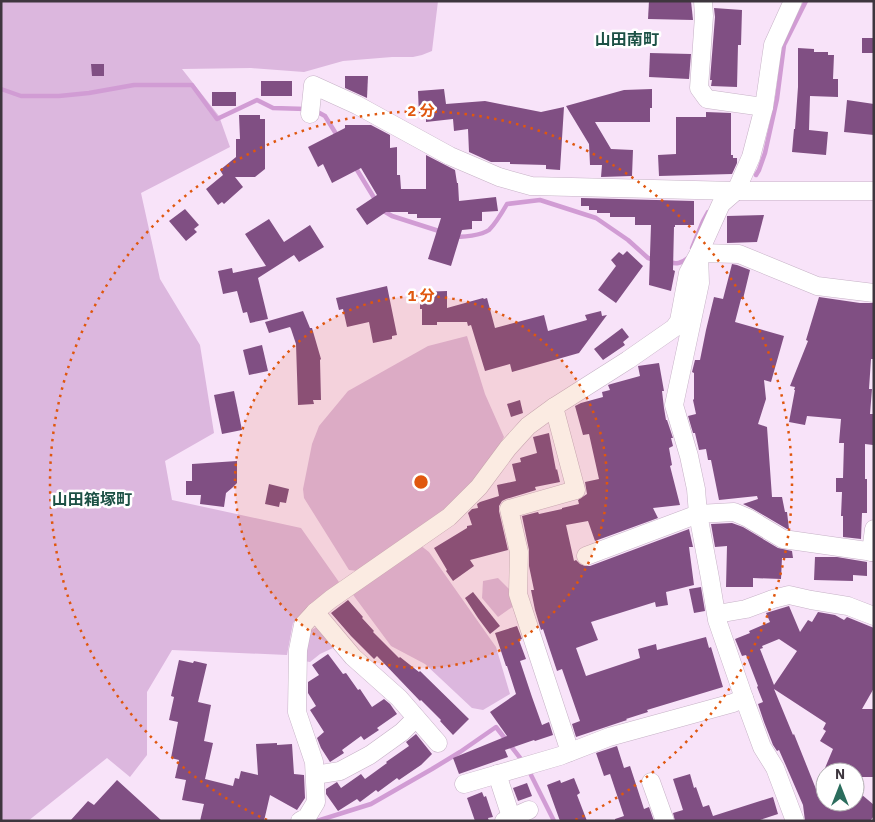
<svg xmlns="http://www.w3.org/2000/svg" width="875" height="822" font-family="'IBM Plex Sans','Noto Sans JP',sans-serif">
	<rect width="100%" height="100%" fill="#f8e3f9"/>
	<g fill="#dcb7de">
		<polygon points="1,1 438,1 432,51 422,55 413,57 392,57 343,61 304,72 251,68 182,69 219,116 230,147 141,193 160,279 200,345 214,433 165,461 172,500 301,528 339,582 293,623 287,655 172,650 147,692 147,755 130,777 107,758 28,821 1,821"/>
		<path d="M467 336 485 394 504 437C498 448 493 461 485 471 450 511 403 541 358 571L349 570 304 498 303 489 312 444 319 426 348 391 428 346Z"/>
		<polygon points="420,545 429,552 496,647 510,694 483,710 472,708 425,664 391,646 351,592"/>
		<polygon points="498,578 510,590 515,605 498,617 482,598 483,581"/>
		<polygon points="319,626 335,647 320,654 310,662 304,661 309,631"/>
	</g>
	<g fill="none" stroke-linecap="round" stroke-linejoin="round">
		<g stroke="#d19cd4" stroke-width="4.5">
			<polyline points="1,89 21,96 59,96 89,93 134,85 192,85 217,119 257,100 273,108 306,109"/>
			<polyline points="314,110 325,116 338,137"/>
			<polyline points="354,165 376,201"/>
			<polyline points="756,175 759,170 765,153 777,99 784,45 806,1"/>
			<polyline points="382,210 392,216 442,232"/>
			<path d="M454 236C462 238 482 235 489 230 494 225 503 211 507 204L540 200 596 218 628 240 648 258 655 260"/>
			<polyline points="692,248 703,221 708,212"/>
			<path d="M668 262C676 264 681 264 688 258"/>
			<polyline points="528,769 554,821"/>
			<polyline points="317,821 371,804 432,769 460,752 496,727 524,763"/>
		</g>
	</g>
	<g fill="#804f83" fill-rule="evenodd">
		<polygon points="649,1 691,1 693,20 648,19"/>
		<polygon points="714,8 742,10 741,45 738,45 737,87 711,86 712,80 710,80 715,17"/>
		<rect x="862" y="38" width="12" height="15"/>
		<polygon points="798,48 814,49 814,52 828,52 828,55 834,55 833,79 838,79 838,97 810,96 809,130 828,132 826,155 792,152 794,129 795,129 798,87"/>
		<polygon points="650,53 691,54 689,79 649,77"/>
		<polygon points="91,64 104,64 104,76 92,76"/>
		<polygon points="345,76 368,76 367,98 345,88"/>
		<rect x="261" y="81" width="31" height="15"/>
		<polygon points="444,89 446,104 485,101 541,112 564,107 560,170 546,169 546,165 510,164 510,162 491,162 469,152 468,129 454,131 453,119 426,122 426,115 419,116 418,91"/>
		<polygon points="652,89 652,108 650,108 650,122 595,122 611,149 633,150 632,176 601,177 602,165 590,165 589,144 566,106 624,90"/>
		<rect x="212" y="92" width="24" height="14"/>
		<polygon points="847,100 874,104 874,135 844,132"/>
		<polygon points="706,112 731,113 731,155 733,155 733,158 737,158 737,163 732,174 659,176 658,155 676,154 676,117 706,117"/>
		<polygon points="239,115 260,115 260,119 265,119 265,169 255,177 235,177 243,187 224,204 222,202 218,205 206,189 223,175 220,170 236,157 236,139 240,139"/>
		<polygon points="345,125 371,125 390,135 390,148 397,147 397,175 400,175 401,189 426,189 426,155 455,170 457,183 458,183 459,201 496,197 498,211 482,212 482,221 472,221 472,229 462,230 451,266 428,259 441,218 417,218 417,214 408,214 408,212 386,212 367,225 356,209 377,195 361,168 332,183 323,164 318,167 308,147 345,128"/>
		<polygon points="581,198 694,201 694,225 675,225 675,227 674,227 673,270 675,271 671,291 649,285 651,225 635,225 635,217 610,217 610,213 597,213 597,210 589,210 589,206 581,206"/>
		<polygon points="185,209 199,225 194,229 197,232 186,241 169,221"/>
		<polygon points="764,215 757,242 727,243 727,216"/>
		<polygon points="269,219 284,242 310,225 324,247 299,262 294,255 258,278 268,319 250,323 247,312 243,313 237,291 223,294 218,271 232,268 233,273 266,266 245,234"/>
		<polygon points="627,251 643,266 616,303 598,290 616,266 611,260 619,252 623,255"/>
		<polygon points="732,264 737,265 750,270 743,299 741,299 735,322 784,336 771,382 764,380 766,399 758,424 767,427 772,497 782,497 785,512 787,512 789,529 787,529 753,509 743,504 758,499 757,496 719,500 711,460 708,460 706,449 699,450 695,433 693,433 688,416 696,414 693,400 694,399 694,373 692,372 695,360 700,360 706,330 714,297 723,299"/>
		<polygon points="387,286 397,335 392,336 392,339 373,343 369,322 347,327 343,309 339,310 336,298"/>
		<polygon points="447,291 447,308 483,298 484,299 487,298 495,328 544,315 548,331 587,320 585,315 601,311 602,316 607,315 579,353 512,372 510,364 485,371 471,325 468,326 467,322 437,322 437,325 422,325 422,309 420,309 420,292"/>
		<polygon points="819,297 860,303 874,303 874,354 873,359 871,359 869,389 872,389 870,414 874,414 873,445 865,444 865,479 867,479 867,513 862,513 861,539 843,537 843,516 841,516 842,492 836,492 836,478 843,478 844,443 839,443 841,419 807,416 805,425 789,422 795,390 794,390 795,387 790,386 808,341 806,340"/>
		<polygon points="303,311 310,328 312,328 321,359 320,360 321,400 313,400 314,404 298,405 296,344 291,329 290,327 269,333 265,322"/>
		<polygon points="622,328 629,337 623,342 625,345 603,360 594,349"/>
		<polygon points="262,345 268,371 249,375 243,350"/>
		<polygon points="659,363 664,391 662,391 664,408 666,420 667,420 673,438 671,438 673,446 669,448 672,465 670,466 680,505 653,508 658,518 595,541 588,521 566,525 574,561 576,560 580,564 585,566 590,566 689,529 693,547 689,547 694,585 666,592 668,605 656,607 655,602 591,622 598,640 576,648 586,676 640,658 638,649 656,644 657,650 706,637 709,648 711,647 723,687 647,710 648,712 626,719 627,720 576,737 572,724 580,721 562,669 557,671 543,629 541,630 535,610 531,590 534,590 529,566 529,550 522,516 538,512 539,514 562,509 562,508 579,504 578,500 587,494 585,482 599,479 589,434 583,435 575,406 581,403 603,397 602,392 610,390 608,385 611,384 640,376 638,366"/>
		<polygon points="234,391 242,430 222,434 214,395"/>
		<polygon points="520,400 523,413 511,417 507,404"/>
		<polygon points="549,433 556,470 557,469 560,482 535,487 536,490 506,499 502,501 499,506 499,511 508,550 470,560 474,566 453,581 446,571 447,570 434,548 467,528 467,526 472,525 468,513 472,509 478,508 477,504 480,502 499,496 497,485 516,481 512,464 521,462 520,458 537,453 533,437"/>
		<polygon points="237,461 237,483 232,488 226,493 224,507 200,504 201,495 186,495 186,481 192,481 192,464"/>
		<polygon points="269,484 289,489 286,503 280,502 279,507 265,504"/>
		<polygon points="732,523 743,527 778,548 792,551 793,558 782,558 781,579 753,578 753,587 726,587 727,546 715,547 711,524"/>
		<polygon points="815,557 837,557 867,562 867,576 853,575 853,581 814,580"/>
		<polygon points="701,587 705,611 694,613 689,589"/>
		<polygon points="473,592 500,626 490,634 478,618 465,598"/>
		<polygon points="348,600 363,617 362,618 374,631 373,632 399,658 400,657 419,672 420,671 469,719 453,735 440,721 441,720 421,700 420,701 377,656 374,659 351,636 331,613"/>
		<path d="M789 606 800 632 808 620 812 622 818 612 835 615 844 620 847 617 874 628V688L862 709H874V777H855V772H835L825 768 833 749 820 741 826 731 823 729 826 723 774 689 793 735 794 734 816 789 817 786 826 807 855 805V789L874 805V816L870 821H805L803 805 790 775 779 750 777 751 773 745 764 722 758 704 763 702 757 687 758 686 746 655 742 656 735 639 750 633 749 631 770 622 766 613ZM779 639 797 651 774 685 760 649 763 648 762 646Z"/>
		<polygon points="517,626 522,639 519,640 526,659 520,661 532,697 542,725 549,722 553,735 535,741 534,740 505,750 508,757 459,774 453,758 507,736 490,712 516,694 507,666 506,666 495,633"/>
		<polygon points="328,654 343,674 346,673 358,690 360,689 372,707 384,699 390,704 397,714 377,728 379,730 364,740 361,736 342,750 344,753 330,762 321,748 317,738 324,732 310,710 316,706 308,693 308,682 319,675 312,665"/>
		<polygon points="179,660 193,663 194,661 207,664 198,702 211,705 204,741 213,743 205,779 233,786 235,778 239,779 241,771 258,775 256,744 277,743 277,745 292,744 294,774 304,775 305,798 297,810 270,795 264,821 200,821 204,804 182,800 186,780 175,778 179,760 171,758 178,722 169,720 174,697 171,696"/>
		<polygon points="416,734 432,754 421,765 399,780 397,778 378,792 376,790 360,802 357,799 338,811 326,794 326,789 337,782 341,788 361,774 365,779 387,763 386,762 409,746 406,742"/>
		<polygon points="617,746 624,768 630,766 644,809 649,807 654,821 615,821 615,819 624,816 610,774 604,776 596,753"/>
		<polygon points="690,774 694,788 696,787 703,807 709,805 713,816 773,797 778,814 757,821 675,821 673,813 683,810 673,779"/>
		<polygon points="574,778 580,793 577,795 587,821 560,821 547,785 560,780 561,783"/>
		<polygon points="117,780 162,821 70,821 88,801 94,805"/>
		<polygon points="527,783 532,796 518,801 513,788"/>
		<polygon points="482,792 484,797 486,796 493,817 488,818 489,821 475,821 467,798"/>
	</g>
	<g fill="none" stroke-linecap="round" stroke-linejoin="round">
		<g stroke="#c6b2c6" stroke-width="19">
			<g id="street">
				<polyline points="703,1 704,16 699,88 707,99 764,107"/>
				<polyline points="310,114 313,85 357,105 450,156 499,177 531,186 736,191 874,191"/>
				<polyline points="699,253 700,283 674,405 689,456 696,489 698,514 710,578 717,620 744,698 762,747 775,768 795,821"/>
				<polyline points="699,253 739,254 817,286 874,293"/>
				<polyline points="554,407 576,490 509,509 519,552 518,594 570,752"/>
				<polyline points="871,552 874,529"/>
				<polyline points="586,556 698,514 734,512 748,518 783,539 874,552"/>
				<polyline points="315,612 353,657 399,698 438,743"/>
				<polyline points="717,614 746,609 773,599 789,595 811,600 848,606 874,616"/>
				<polyline points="497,774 511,817"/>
				<polyline points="315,775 340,771 370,755 402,732 416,718"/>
				<polyline points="651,782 665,821"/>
				<polyline points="464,784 560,756 609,737 733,703 744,698"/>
				<polyline points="300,821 307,817 316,802 314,762 297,712 298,650 303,625 315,612 331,599 449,517 479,487 508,448 528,426 554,407 628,360 674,328 679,321 688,273 699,253 721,204 736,191 751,157 764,107 773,45 793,1"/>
				<polyline points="504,821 529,810"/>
			</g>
		</g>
		<use href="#street" stroke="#fff" stroke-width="18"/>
	</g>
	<circle cx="421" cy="482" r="186" fill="#e0570e" fill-opacity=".12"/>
	<g fill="none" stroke="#e0570e" stroke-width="2.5" stroke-dasharray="2.5 5">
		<circle cx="421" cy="482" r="186"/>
		<path d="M267 820A371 371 0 1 1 575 820"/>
	</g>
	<g text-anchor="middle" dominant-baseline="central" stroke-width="5" stroke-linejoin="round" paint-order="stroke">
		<g font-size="16" font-weight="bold" fill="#1c5145" stroke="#fff">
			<text x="627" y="39">山田南町</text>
			<text x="92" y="499">山田箱塚町</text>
		</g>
	</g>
	<circle cx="421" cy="482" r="8" fill="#e0570e" stroke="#fff" stroke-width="2.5"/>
	<g font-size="15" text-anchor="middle" font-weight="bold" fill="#e0570e" stroke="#fff" stroke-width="5" stroke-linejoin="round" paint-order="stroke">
		<text x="421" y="116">2 分</text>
		<text x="421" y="301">1 分</text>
	</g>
	<rect width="875" height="822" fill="none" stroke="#3e363e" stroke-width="5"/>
	<g transform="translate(840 787)"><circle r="24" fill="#ffffff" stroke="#b2afb2"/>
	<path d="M0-4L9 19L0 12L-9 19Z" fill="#2b6d5d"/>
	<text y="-8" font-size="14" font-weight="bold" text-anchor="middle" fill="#3e363e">N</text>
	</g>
</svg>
